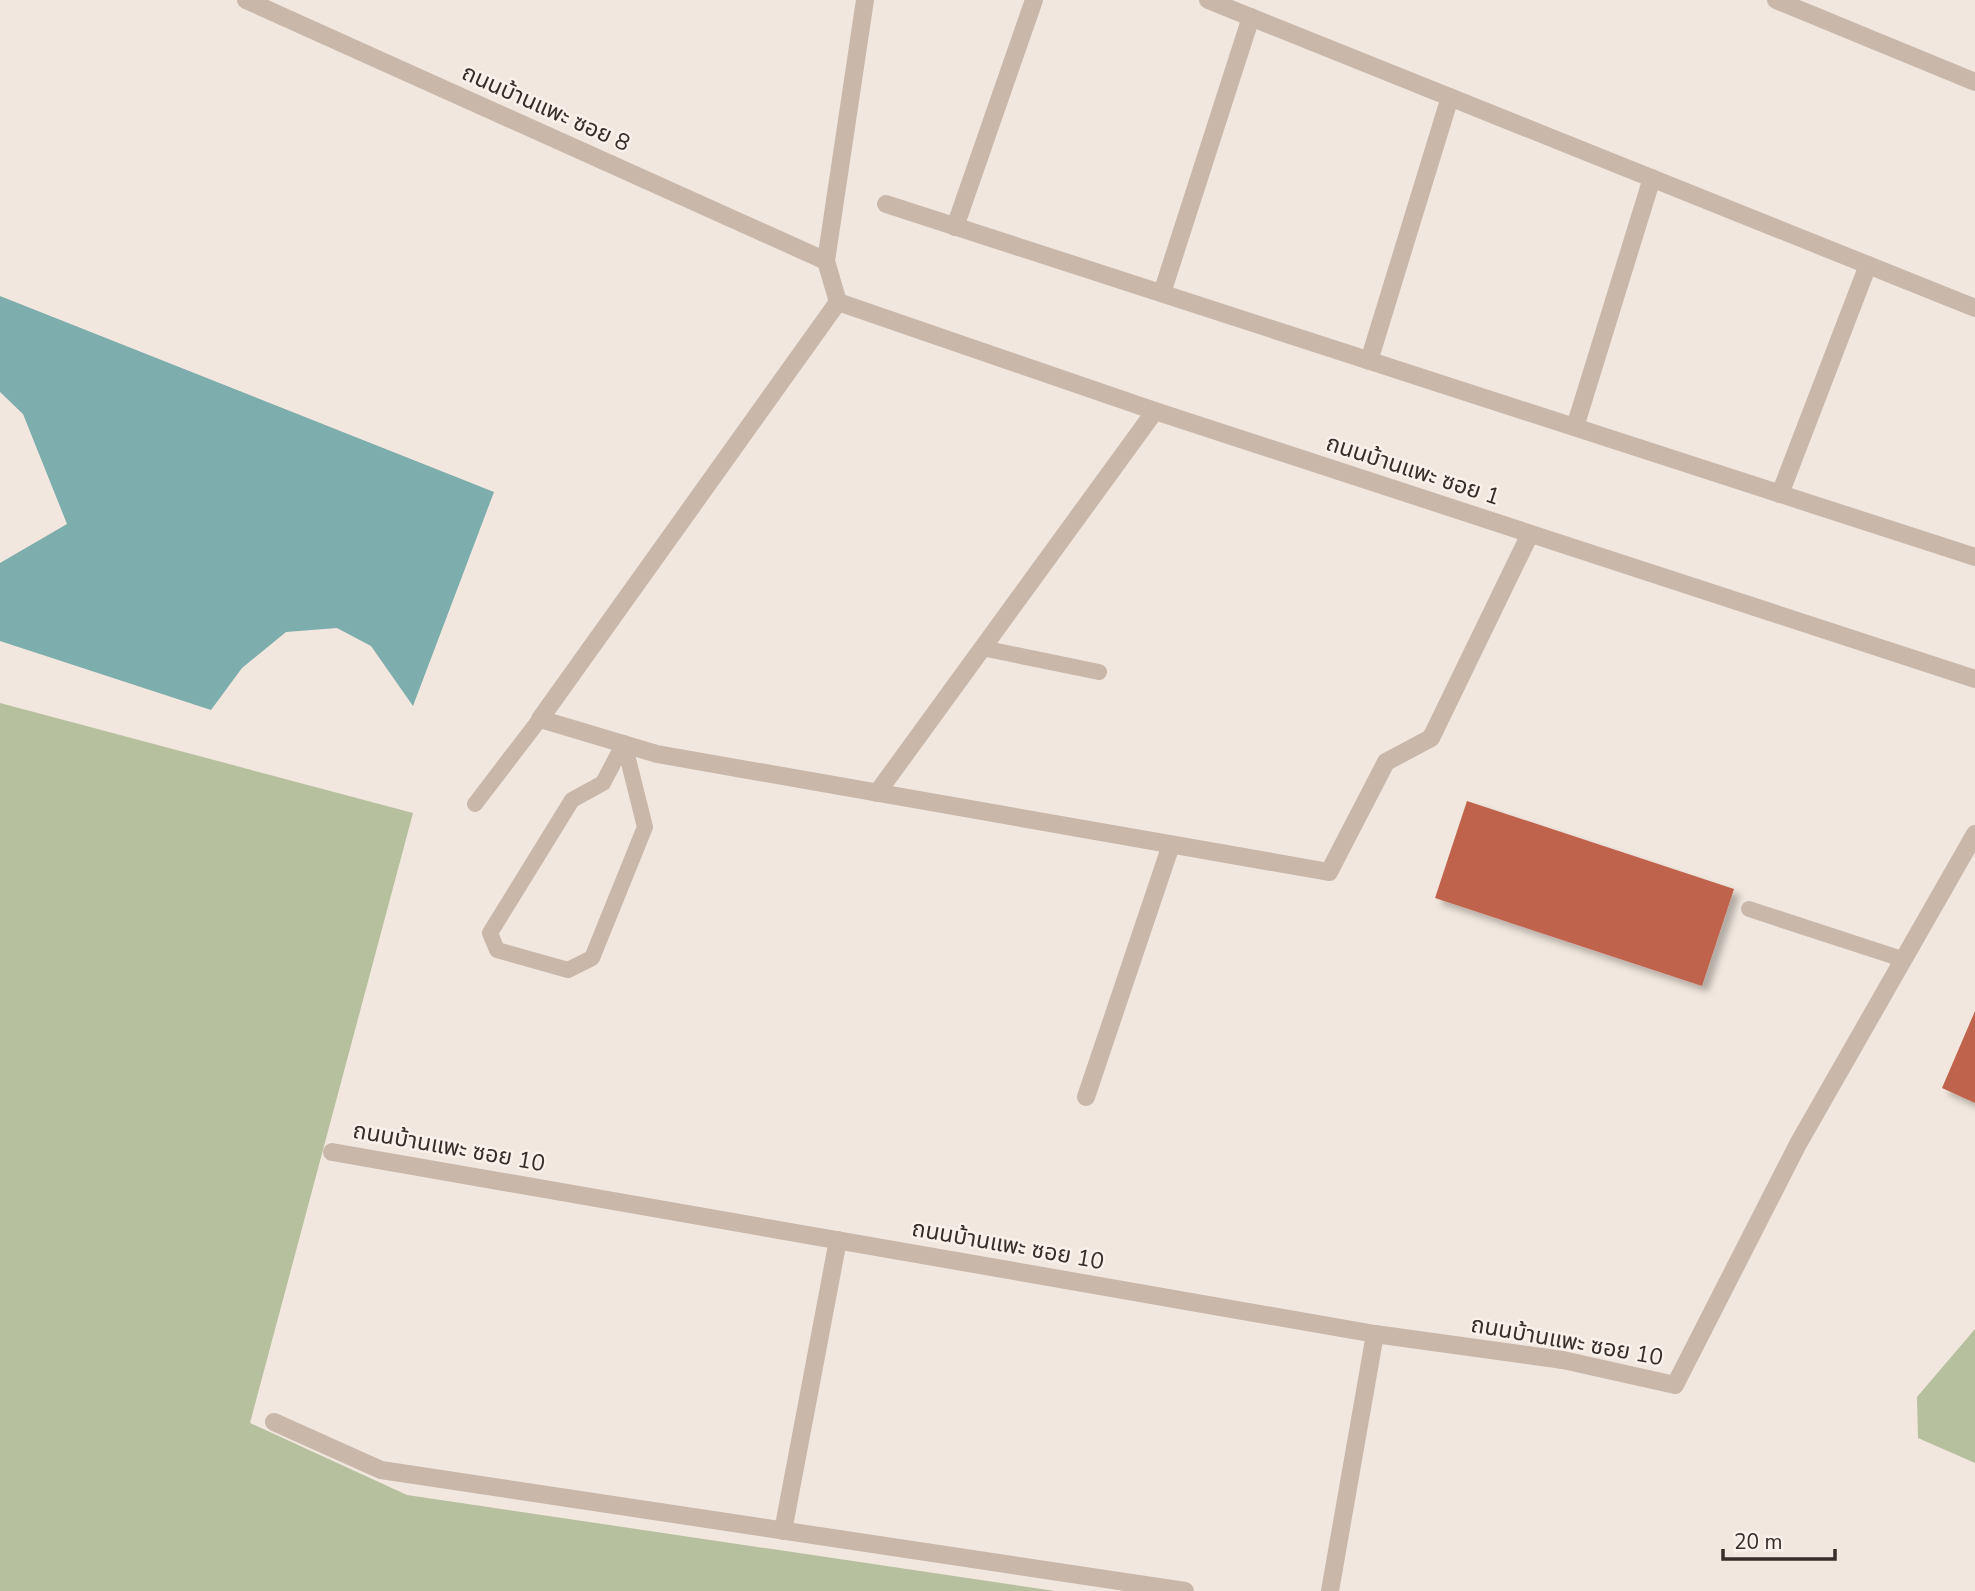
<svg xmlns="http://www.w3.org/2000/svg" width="1975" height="1591" font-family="'Nunito Sans','Noto Sans Thai',sans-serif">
	<defs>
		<filter id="shadow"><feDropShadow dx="6" dy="6" stdDeviation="3.5" flood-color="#0004"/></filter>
	</defs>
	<rect width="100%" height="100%" fill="#f1e7de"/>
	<g fill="#b6c09e">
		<polygon points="0,703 413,813 250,1423 407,1495 1055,1591 0,1591"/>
		<polygon points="1975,1329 1975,1463 1918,1438 1917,1397"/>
	</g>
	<polygon fill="#7eadad" points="0,296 494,492 413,706 371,646 337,628 286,632 242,668 211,710 0,641 0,563 67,524 23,414 0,392"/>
	<g fill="#c0644d" filter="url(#shadow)">
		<polygon points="1467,801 1734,889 1702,986 1435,898"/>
		<polygon points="1975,1011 1975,1103 1942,1088"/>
	</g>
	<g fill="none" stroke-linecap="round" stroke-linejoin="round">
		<g stroke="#c9b7aa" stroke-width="16">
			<polyline points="982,648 1099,672"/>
			<polygon points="624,743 645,827 592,958 568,970 497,950 490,933 572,800 603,783"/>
			<polyline points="475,804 540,719"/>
			<polyline points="1749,909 1902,959"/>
		</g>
		<g stroke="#c9b7aa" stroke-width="18">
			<polyline points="246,0 826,261"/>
			<polyline points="1208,0 1975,308"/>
			<polyline points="1776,0 1975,82"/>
			<polyline points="886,204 1975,557"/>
			<polyline points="955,227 1034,0"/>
			<polyline points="1162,293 1251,17"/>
			<polyline points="838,302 540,719 657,754 1329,872 1386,762 1431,738 1530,534"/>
			<polyline points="838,302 1155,411 1975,679"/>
			<polyline points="838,302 826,261 865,0"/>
			<polyline points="1369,361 1450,97"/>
			<polyline points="1575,427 1652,178"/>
			<polyline points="1780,494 1868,265"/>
			<polyline points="877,793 1155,411"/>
			<polyline points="1086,1097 1171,845"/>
			<polyline points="332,1152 1375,1334 1563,1360 1675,1385 1798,1144 1975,834"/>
			<polyline points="274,1422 381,1470 1185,1591"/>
			<polyline points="783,1531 838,1240"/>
			<polyline points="1330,1591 1375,1334"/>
		</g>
	</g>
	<g text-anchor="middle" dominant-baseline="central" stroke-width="5" stroke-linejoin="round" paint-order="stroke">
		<g font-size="23" fill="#372d29" stroke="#f9f1ea">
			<text transform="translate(546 108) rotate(24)">ถนนบ้านแพะ ซอย 8</text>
			<text transform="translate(1413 470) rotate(18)">ถนนบ้านแพะ ซอย 1</text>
			<text transform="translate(449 1147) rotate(10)">ถนนบ้านแพะ ซอย 10</text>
			<text transform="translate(1008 1245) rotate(10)">ถนนบ้านแพะ ซอย 10</text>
			<text transform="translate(1567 1341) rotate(10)">ถนนบ้านแพะ ซอย 10</text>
		</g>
	</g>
	<path d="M1723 1549v10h112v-10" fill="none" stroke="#372d29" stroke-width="3.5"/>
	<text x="1734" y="1549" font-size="21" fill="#372d29" stroke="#f9f1ea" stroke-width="5" paint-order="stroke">20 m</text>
</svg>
